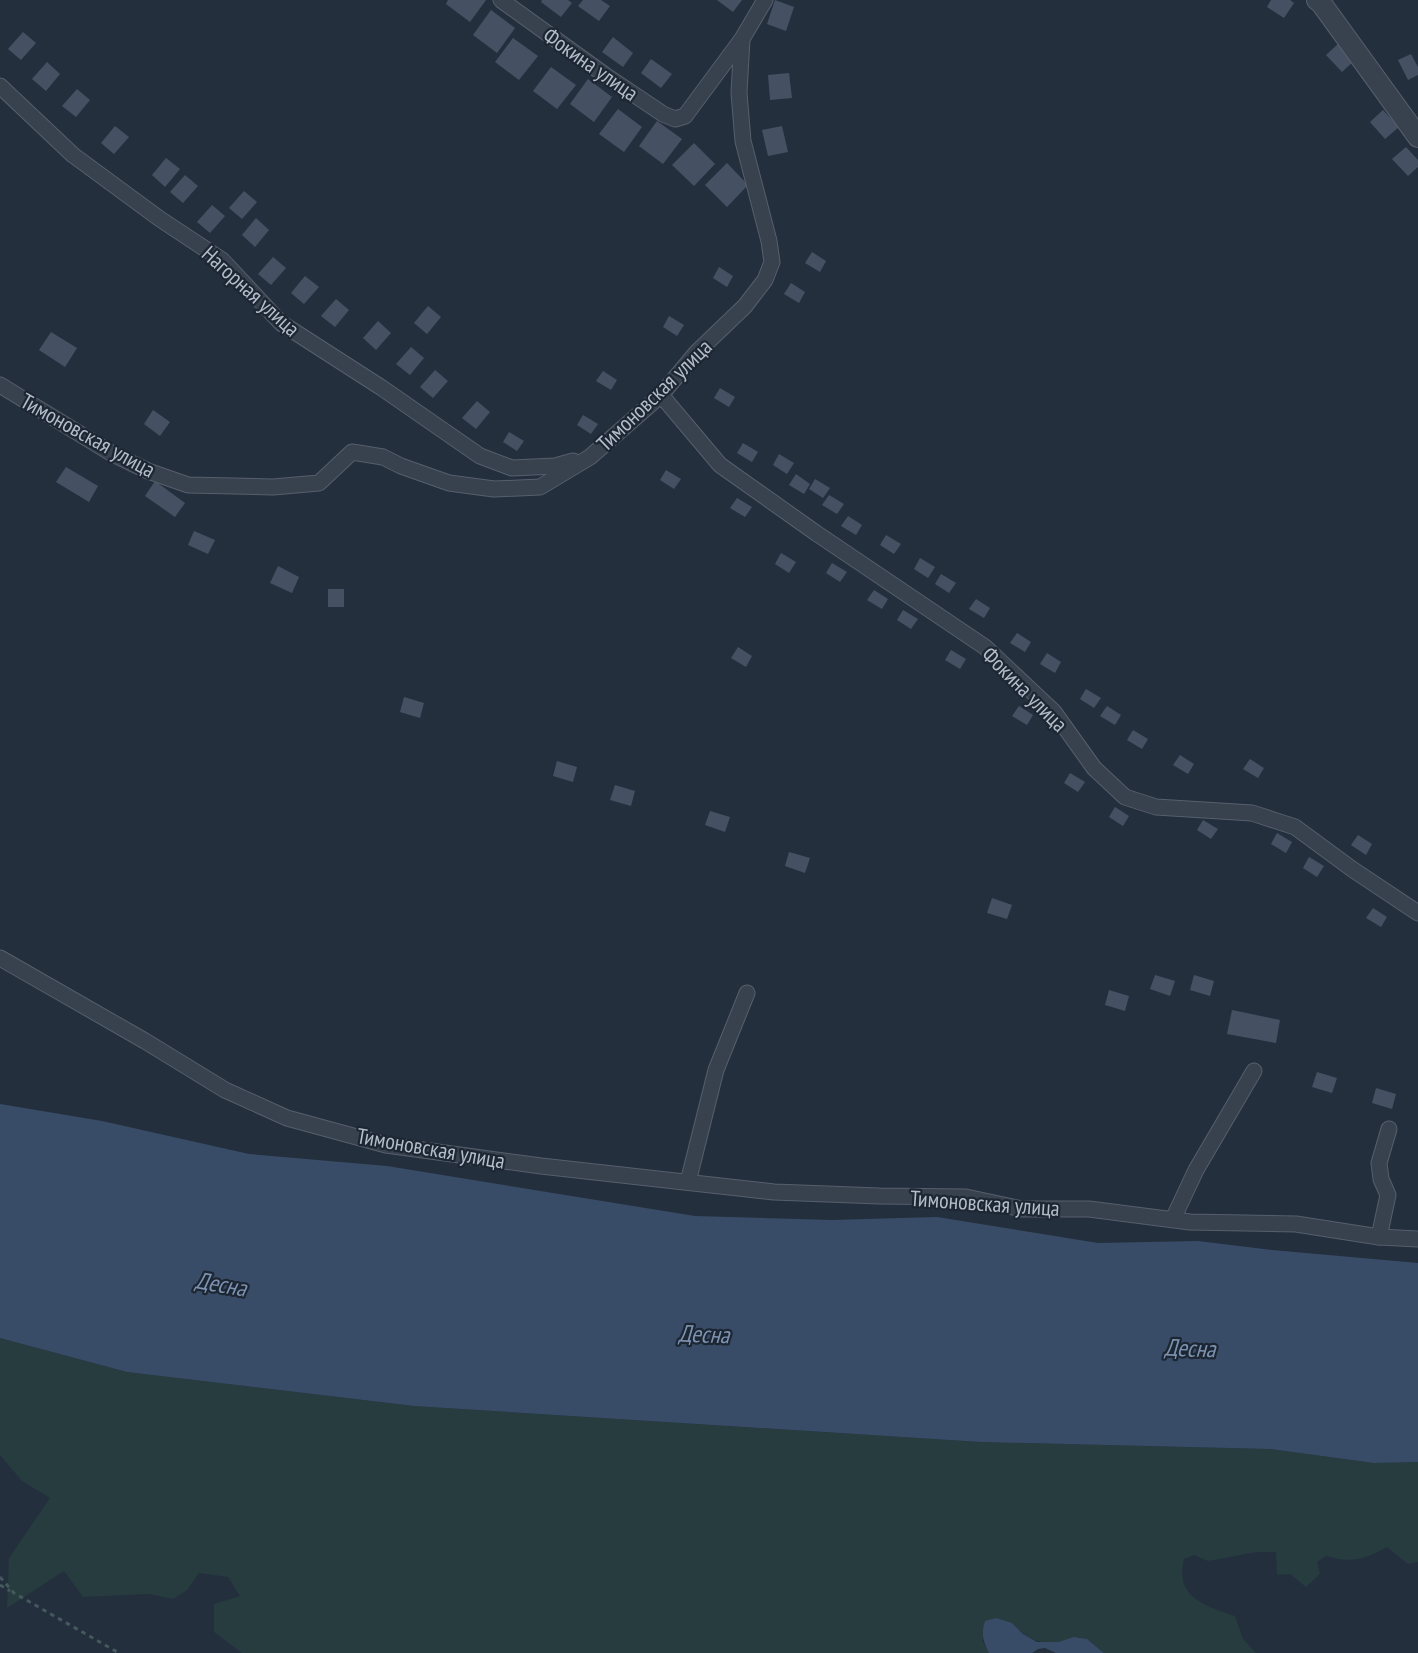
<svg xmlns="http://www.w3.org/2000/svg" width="1418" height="1653" font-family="'PT Sans Narrow',sans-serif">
	<rect width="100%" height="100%" fill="#242f3e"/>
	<path fill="#263c3f" d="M0 1338 127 1372 414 1406 981 1442 1270 1449 1374 1463 1418 1462V1562L1408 1564 1387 1547C1365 1560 1350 1563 1326 1556L1317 1562 1320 1574 1306 1587 1290 1574 1277 1575 1276 1552H1257L1208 1561 1194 1555 1184 1559C1174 1598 1206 1606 1235 1616L1243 1639 1256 1653H1104C1098 1648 1092 1641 1085 1639 1075 1635 1068 1640 1058 1642 1038 1645 1025 1637 1012 1623L982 1640 989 1653H242L214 1632V1604L240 1596 228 1577 199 1573 187 1590 173 1599 149 1594 83 1597 64 1571 7 1608 9 1558 50 1498 22 1481 0 1455Z"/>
	<g fill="#394c67">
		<polygon points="0,1104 102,1121 249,1154 387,1166 695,1216 832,1220 937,1217 1098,1243 1198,1241 1272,1250 1418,1263 1418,1462 1374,1463 1270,1449 981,1442 414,1406 127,1372 0,1338"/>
		<path d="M996 1618 1012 1623 1023 1634 1037 1642H1058L1074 1637 1087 1639 1104 1653H1056L1045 1648 1038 1649 1032 1653H989C983 1641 981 1634 985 1621Z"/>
	</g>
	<g fill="#455162">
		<polygon points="448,0 486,0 470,22 446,4"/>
		<polygon points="542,0 568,0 572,3 561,17 541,2"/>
		<polygon points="583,0 601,0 610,6 599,21 578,6"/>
		<polygon points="717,0 742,0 733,12"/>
		<polygon points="775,0 794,7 786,31 767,24"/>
		<polygon points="1271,0 1290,0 1294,3 1284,18 1267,7"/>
		<polygon points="491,10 515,28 497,53 473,35"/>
		<polygon points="23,32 36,43 21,60 8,49"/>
		<polygon points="613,37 633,53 623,67 602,52"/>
		<polygon points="513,38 538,56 519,80 495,62"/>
		<polygon points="1339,43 1355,60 1342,72 1326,55"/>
		<polygon points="1411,54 1418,67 1418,75 1408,80 1398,60"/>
		<polygon points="651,59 672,74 661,88 641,73"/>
		<polygon points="47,62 60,74 46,91 32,79"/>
		<polygon points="551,67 576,85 557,109 533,91"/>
		<polygon points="789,73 792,98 770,100 768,75"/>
		<polygon points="588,79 612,97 594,122 570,104"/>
		<polygon points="77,89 90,100 76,117 62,106"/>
		<polygon points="618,109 642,127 624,152 599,134"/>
		<polygon points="1383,110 1399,127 1385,139 1370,122"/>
		<polygon points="657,121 682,139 663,164 639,146"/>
		<polygon points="115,126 129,137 114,154 101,143"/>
		<polygon points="782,126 788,152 768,156 762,130"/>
		<polygon points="694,143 715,164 694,186 672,165"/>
		<polygon points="1406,147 1418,160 1418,167 1408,176 1392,159"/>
		<polygon points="166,158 180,169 165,187 152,175"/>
		<polygon points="727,163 748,185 727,207 705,185"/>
		<polygon points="185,175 198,186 183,203 170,192"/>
		<polygon points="244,191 257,202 242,219 229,208"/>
		<polygon points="212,205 225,216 210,233 197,222"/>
		<polygon points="256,218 269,230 255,247 242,235"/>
		<polygon points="812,252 826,261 820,272 805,263"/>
		<polygon points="273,257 286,268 271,285 258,274"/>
		<polygon points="719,267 733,276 727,287 713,278"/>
		<polygon points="305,276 319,287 304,304 291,293"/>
		<polygon points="791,283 805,292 799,303 784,294"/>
		<polygon points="336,299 349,310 335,327 321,316"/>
		<polygon points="428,306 441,317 427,334 414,323"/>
		<polygon points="669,316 684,325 677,336 663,327"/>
		<polygon points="378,321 391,333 376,350 363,338"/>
		<polygon points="51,332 77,348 65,367 39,350"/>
		<polygon points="411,347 424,358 410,375 396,364"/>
		<polygon points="435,370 448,381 433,398 420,387"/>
		<polygon points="603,371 617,380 611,390 596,381"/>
		<polygon points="720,388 735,397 729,407 714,398"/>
		<polygon points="477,401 490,412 476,429 462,418"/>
		<polygon points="153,410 170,422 160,436 144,424"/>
		<polygon points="583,415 598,424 591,434 577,425"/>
		<polygon points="509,432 524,441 517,451 503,442"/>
		<polygon points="743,443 758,452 752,462 737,453"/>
		<polygon points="779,454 794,463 787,474 773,465"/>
		<polygon points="66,467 98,486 89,502 56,482"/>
		<polygon points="666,470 681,479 674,489 660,480"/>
		<polygon points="796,474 810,484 804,494 789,485"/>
		<polygon points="815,479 830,488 823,498 809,489"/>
		<polygon points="155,481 185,503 175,517 145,496"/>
		<polygon points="829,495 844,504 837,514 822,505"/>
		<polygon points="737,498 752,507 745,517 730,508"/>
		<polygon points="848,516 862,525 856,535 841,526"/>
		<polygon points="194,531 215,540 208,554 188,545"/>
		<polygon points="886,535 901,544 894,554 880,545"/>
		<polygon points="781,553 796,562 789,573 775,564"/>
		<polygon points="920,558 935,567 928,578 914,569"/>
		<polygon points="832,563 847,572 840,582 826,573"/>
		<polygon points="278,566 299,577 292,593 270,583"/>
		<polygon points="941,574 956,583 949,593 935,584"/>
		<rect x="328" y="589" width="16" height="18"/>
		<polygon points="874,590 888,599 882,609 867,600"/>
		<polygon points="976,599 990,608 984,618 969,609"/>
		<polygon points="903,610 918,619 911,629 897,620"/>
		<polygon points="1017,633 1031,642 1025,652 1010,643"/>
		<polygon points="738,647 752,656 746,667 731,658"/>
		<polygon points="951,650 966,659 960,669 945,660"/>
		<polygon points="1047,653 1061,662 1055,673 1040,664"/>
		<polygon points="1086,689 1101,698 1094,708 1080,699"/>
		<polygon points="404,697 424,703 420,718 400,712"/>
		<polygon points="1019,706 1033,715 1027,725 1012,716"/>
		<polygon points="1107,706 1121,715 1115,725 1100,716"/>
		<polygon points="1133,730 1148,739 1142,749 1127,740"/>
		<polygon points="1180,755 1194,764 1188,774 1173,765"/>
		<polygon points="1250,759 1264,768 1258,778 1243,769"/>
		<polygon points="557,761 577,767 573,782 553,776"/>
		<polygon points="1070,773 1085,782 1078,792 1064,783"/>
		<polygon points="615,785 635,791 631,806 610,800"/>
		<polygon points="1115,807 1129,816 1123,826 1109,817"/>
		<polygon points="710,811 730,817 725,832 705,825"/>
		<polygon points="1203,820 1218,829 1211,839 1197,830"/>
		<polygon points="1277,833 1292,842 1286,853 1271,844"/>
		<polygon points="1358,835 1372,844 1366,855 1351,845"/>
		<polygon points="789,852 810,858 805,873 785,866"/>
		<polygon points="1309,857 1324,866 1317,877 1303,868"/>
		<polygon points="992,898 1012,905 1007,919 987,913"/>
		<polygon points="1373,908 1387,917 1381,927 1366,918"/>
		<polygon points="1155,975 1175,981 1170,996 1150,989"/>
		<polygon points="1194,975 1214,981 1210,996 1190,990"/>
		<polygon points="1109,990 1129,996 1125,1011 1105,1005"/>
		<polygon points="1232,1010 1280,1020 1276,1043 1227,1034"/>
		<polygon points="1317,1072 1337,1078 1332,1093 1312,1087"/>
		<polygon points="1376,1088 1396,1094 1392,1109 1372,1103"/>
	</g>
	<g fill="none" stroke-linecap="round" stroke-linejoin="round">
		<g stroke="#565f6c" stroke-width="17">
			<g id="minor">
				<polyline points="501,0 605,75 663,114 675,119 685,116 742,39 765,0"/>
				<polyline points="0,86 73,155 160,219 222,260 281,323 382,388 480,456 512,468 555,466 573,461"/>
				<polyline points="0,385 111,453 148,471 188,485 273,487 319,483 352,452 383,457 401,466 449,483 494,489 540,487 590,457 661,395 696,353 745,306 765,280 772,262 769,241 743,141 739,93 742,39"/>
				<polyline points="661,395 720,465 816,533 985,647 1054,712 1094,768 1125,797 1156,807 1252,813 1295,827 1352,869 1418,913"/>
				<polyline points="0,958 145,1041 225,1090 287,1118 386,1145 541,1166 774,1192 879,1196 966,1197 1022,1209 1089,1209 1190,1222 1296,1224 1379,1237 1418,1239"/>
				<polyline points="688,1182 716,1070 747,993"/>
				<polyline points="1173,1219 1196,1170 1254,1071"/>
				<polyline points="1379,1237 1388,1195 1381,1179 1379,1163 1389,1129"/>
			</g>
		</g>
		<g stroke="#565f6c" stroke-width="22">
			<polyline id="tertiary" points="1317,0 1321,3 1418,137"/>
		</g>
		<g stroke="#44595c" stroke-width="3" stroke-dasharray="4.5 4.5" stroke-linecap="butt">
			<polyline points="0,1577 14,1593 119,1653"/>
			<polyline points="0,1585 10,1591"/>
		</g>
		<use href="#minor" stroke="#38414e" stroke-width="15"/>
		<use href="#tertiary" stroke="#38414e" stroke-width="20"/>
	</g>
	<g text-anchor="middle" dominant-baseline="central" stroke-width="4.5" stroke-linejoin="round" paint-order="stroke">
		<g font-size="22" fill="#b4bcc9" stroke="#1d2633">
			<text transform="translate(591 64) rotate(35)">Фокина улица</text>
			<text transform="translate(251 291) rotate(42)">Нагорная улица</text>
			<text transform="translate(654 395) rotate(-44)">Тимоновская улица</text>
			<text transform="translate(88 435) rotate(29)">Тимоновская улица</text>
			<text transform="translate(1025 689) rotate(45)">Фокина улица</text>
			<text transform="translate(431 1148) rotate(10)">Тимоновская улица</text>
			<text transform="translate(985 1203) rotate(4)">Тимоновская улица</text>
		</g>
		<g font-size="24" font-style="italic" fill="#7c92b1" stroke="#1d2633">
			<text transform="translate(221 1284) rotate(10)">Десна</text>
			<text transform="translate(704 1334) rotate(2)">Десна</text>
			<text transform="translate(1190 1348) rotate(2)">Десна</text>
		</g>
	</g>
</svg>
